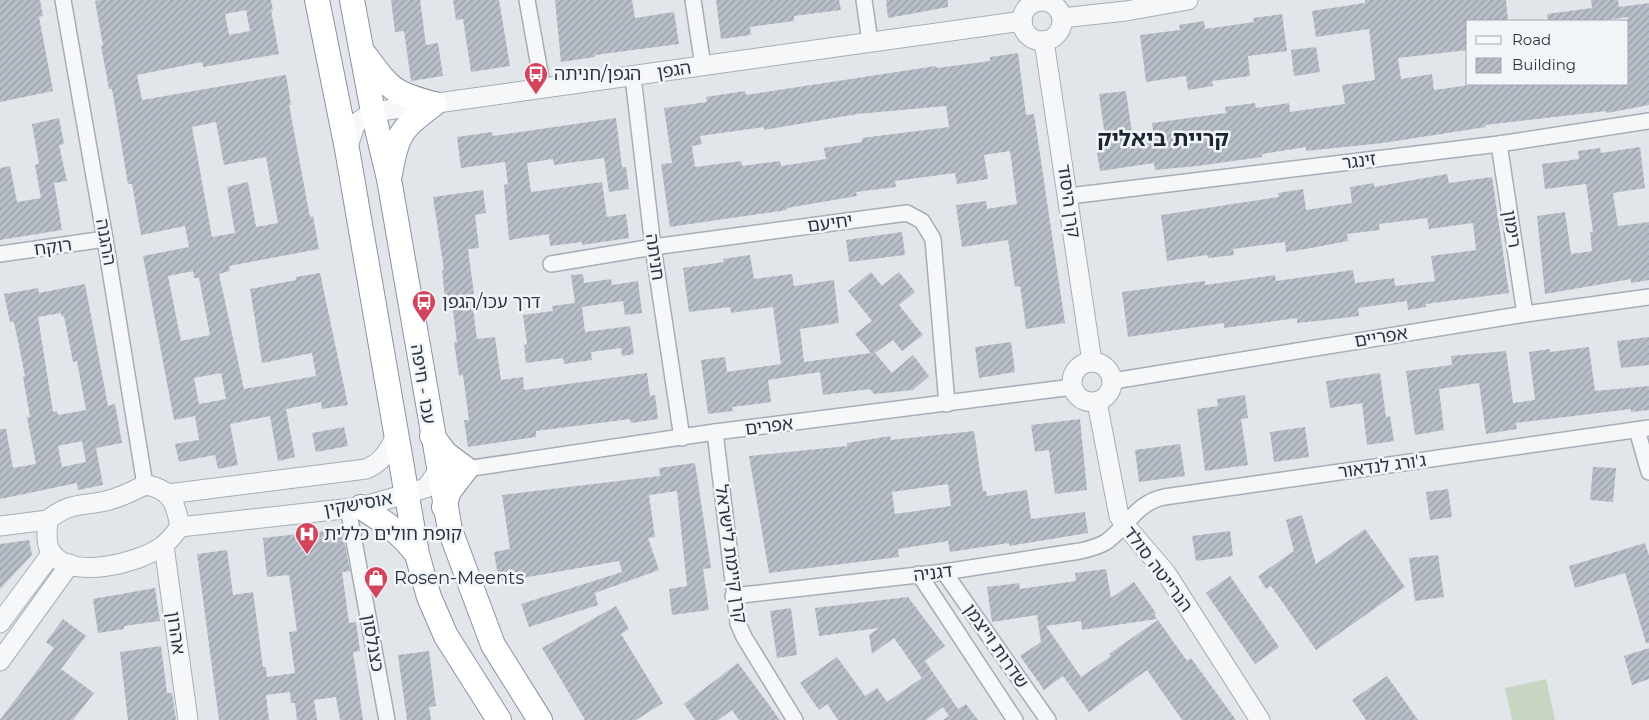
<svg xmlns="http://www.w3.org/2000/svg" width="1649" height="720" font-family="Montserrat,'Noto Sans Hebrew',sans-serif">
	<defs>
		<pattern id="building-hatch" width="6" height="6" patternUnits="userSpaceOnUse" patternTransform="scale(1.25)"><rect width="6" height="6" fill="#b9bfc9"/><path d="M-1 1l2-2M0 6l6-6M5 7l2-2" fill="none" stroke="#979ca5"/></pattern>
	</defs>
	<rect width="100%" height="100%" fill="#e2e6eb"/>
	<polygon fill="#c8d5c3" points="1546,679 1555,720 1512,720 1505,688"/>
	<g fill="url(#building-hatch)" fill-rule="evenodd">
		<polygon points="0,0 40,0 43,16 39,17 53,91 0,102"/>
		<path d="M101 0H271L273 10H271L279 54 203 67 202 62 137 75 142 100 286 75 291 105H289L310 217 313 216 319 249 229 266 230 271 219 274 244 389 316 376 312 353 262 363 250 289 296 280V277L320 273 348 405 322 409 321 402 286 409 295 457 278 461 270 416 230 424 238 465 218 469 215 455 179 462 175 444 199 440 195 416 174 420 143 256 189 247 185 226 141 235 132 184H128L112 89H109L101 46H103L95 1ZM246 10 250 31 229 35 225 14ZM216 122 224 165 266 157 278 223 256 227 248 182 227 187 235 233 212 237 192 127ZM193 271 194 278H199L210 335 181 341 168 276ZM221 373 226 399 199 404 194 378Z"/>
		<polygon points="391,0 420,0 426,45 438,43 443,76 411,81 404,31 395,32"/>
		<polygon points="453,0 499,0 510,66 471,72 463,19 456,20"/>
		<polygon points="555,0 632,0 635,18 674,12 679,44 595,55 595,57 561,62"/>
		<polygon points="716,0 839,0 841,10 794,16 794,21 750,27 751,35 721,39"/>
		<polygon points="886,0 948,0 948,7 888,18"/>
		<polygon points="1365,0 1506,0 1508,21 1468,21 1468,50 1398,58 1401,79 1432,74 1434,90 1478,84 1628,84 1628,17 1597,21 1548,21 1547,14 1592,8 1591,0 1618,0 1619,7 1649,3 1649,105 1607,113 1606,111 1485,125 1486,127 1383,143 1306,151 1306,147 1262,154 1262,157 1197,166 1155,170 1154,163 1100,171 1096,146 1106,144 1099,94 1126,91 1133,141 1154,138 1152,123 1226,113 1225,107 1255,103 1256,108 1289,103 1290,112 1345,104 1342,85 1375,80 1369,29 1316,37 1312,11 1365,3"/>
		<polygon points="1282,14 1287,51 1248,56 1250,76 1212,81 1213,86 1188,90 1186,76 1146,82 1140,35 1180,30 1179,25 1204,21 1205,29 1254,22 1253,18"/>
		<polygon points="1316,47 1320,72 1294,76 1291,50"/>
		<path d="M1018 53 1026 115 1034 114 1065 323 1026 329 1020 286 1015 287 1008 240 962 247 956 205 986 201 987 209 1017 204 1010 151 984 155 988 179 957 184 955 173 895 181 896 187 856 192 857 196 787 208V210L670 227 661 164 672 163 664 108 707 102 706 97 745 91 746 95 936 66 937 68 990 61V57ZM946 106 949 127 862 138V142L824 148 826 159 781 166 780 161 742 166 741 161 695 167 692 146 702 144 700 136 764 127V130L857 114Z"/>
		<polygon points="59,118 64,144 59,145 67,181 54,183 62,230 0,240 0,168 10,166 17,202 41,198 35,165 39,164 32,124"/>
		<polygon points="616,118 622,167 626,167 629,189 609,192 604,158 554,165 553,159 527,163 531,192 602,182 607,217 626,214 629,238 582,245 582,242 550,246 549,234 509,240 504,185 508,184 505,162 461,168 457,137 492,132 493,136"/>
		<polygon points="1640,147 1645,188 1613,193 1618,226 1649,222 1649,280 1631,283 1631,279 1545,294 1537,216 1565,212 1571,254 1592,251 1590,232 1593,232 1586,184 1545,189 1542,164 1579,159 1578,151 1600,148 1601,153"/>
		<polygon points="1447,174 1449,183 1492,177 1509,293 1426,304 1426,307 1408,310 1407,301 1358,308 1359,316 1335,319 1297,323 1297,318 1224,328 1224,323 1128,337 1122,292 1205,281 1205,285 1275,275 1276,281 1353,270 1355,283 1394,278 1395,286 1435,281 1431,256 1476,250 1473,223 1429,229 1427,218 1379,224 1380,230 1347,234 1348,241 1311,248 1286,252 1285,242 1233,249 1234,255 1208,258 1207,255 1167,261 1161,215 1279,197 1278,193 1303,189 1306,210 1352,203 1350,187 1374,183 1374,187"/>
		<polygon points="483,190 486,213 475,215 479,248 468,249 474,294 471,294 477,339 495,337 501,380 523,377 524,390 647,373 650,396 655,395 658,419 631,423 630,419 536,431 536,437 468,447 464,420 469,420 463,375 459,376 454,342 457,342 451,297 445,298 442,270 444,270 433,197"/>
		<polygon points="902,232 905,255 849,262 846,240"/>
		<polygon points="750,255 754,279 792,274 794,286 834,280 839,323 800,329 804,362 871,353 855,334 872,321 848,291 871,272 882,286 899,272 915,292 899,305 923,335 902,351 893,340 875,353 892,373 913,355 929,376 913,390 874,394 870,389 823,395 820,372 768,380 771,402 732,407 733,411 708,414 701,360 725,357 727,372 781,364 773,307 731,313 730,307 689,312 683,268 724,262 723,259"/>
		<polygon points="583,274 584,283 611,279 612,285 638,281 642,313 625,315 623,301 582,307 585,332 630,326 634,354 622,356 621,348 591,352 592,360 564,364 563,358 526,363 524,345 527,344 523,315 553,311 552,306 575,303 571,275"/>
		<path d="M85 284 108 406 115 404 122 443 96 448 103 485 78 490 77 483 0 499V429H6L13 468 36 464 27 417H30L23 377 25 376 14 322H10L4 294 38 288 39 293ZM61 313 62 317 64 316 73 362 77 361 86 410 58 415 57 411 53 412 38 317ZM82 441 86 462 62 467 58 446Z"/>
		<polygon points="1649,337 1649,365 1621,368 1617,341"/>
		<polygon points="1011,342 1015,372 979,378 975,347"/>
		<polygon points="1589,347 1595,391 1649,386 1649,410 1631,412 1631,409 1516,423 1517,429 1486,434 1479,383 1439,389 1444,430 1415,435 1406,371 1452,365 1451,356 1506,351 1513,403 1535,400 1529,352 1550,349 1550,352"/>
		<polygon points="1380,373 1386,417 1390,416 1394,441 1367,445 1362,403 1330,408 1326,381"/>
		<polygon points="1245,395 1248,418 1241,419 1248,465 1205,471 1197,409 1218,406 1217,399"/>
		<polygon points="1080,419 1087,490 1055,494 1049,450 1035,452 1031,425"/>
		<polygon points="344,427 348,446 316,452 312,433"/>
		<polygon points="1305,427 1309,457 1274,462 1270,432"/>
		<path d="M974 431 983 491H986L987 496 1027 490 1031 519 1085 512 1088 533 1009 546V543L950 552 948 541 898 549 899 557 769 573 749 456 847 446V443L890 436 891 440ZM948 484 951 506 895 514 892 492Z"/>
		<polygon points="1180,444 1185,476 1139,482 1135,450"/>
		<polygon points="695,463 711,568 703,569 709,610 672,615 669,589 687,586 677,491 649,495 655,537 648,538 659,570 595,593 598,605 529,627 521,604 622,572 619,561 499,582 494,552 510,549 502,495 660,476 659,468"/>
		<polygon points="1593,467 1616,468 1613,502 1590,500"/>
		<polygon points="1448,489 1452,517 1430,520 1426,492"/>
		<polygon points="1302,515 1316,564 1365,529 1405,587 1316,650 1271,586 1266,589 1258,576 1294,551 1286,520"/>
		<polygon points="342,529 350,571 342,572 349,623 356,622 360,651 353,652 363,720 340,720 336,697 314,700 317,720 297,720 295,703 291,703 290,692 266,695 269,720 219,720 197,554 227,550 233,595 253,592 263,667 266,667 267,677 295,673 289,632 297,631 289,575 267,577 263,538"/>
		<polygon points="1230,531 1233,556 1196,561 1192,536"/>
		<polygon points="29,540 32,555 0,589 0,544"/>
		<polygon points="1645,543 1649,555 1649,643 1646,643 1625,573 1575,588 1569,566"/>
		<polygon points="1438,555 1444,597 1415,601 1409,558"/>
		<polygon points="1106,569 1111,598 1134,582 1156,613 1154,614 1157,619 1082,630 1081,621 1046,626 1081,677 1111,656 1109,654 1158,620 1187,661 1191,658 1236,720 1182,720 1147,670 1089,712 1063,676 1044,690 1020,656 1041,642 1037,615 992,622 987,587 1019,583 1020,589 1076,581 1075,573"/>
		<polygon points="1230,576 1279,647 1255,664 1206,593"/>
		<polygon points="155,588 160,621 124,626 124,629 98,633 93,599"/>
		<polygon points="908,597 945,646 925,661 958,709 966,704 978,720 943,720 949,716 943,707 926,720 838,720 827,704 819,710 800,683 837,657 865,696 877,688 887,702 922,678 894,638 872,654 869,635 879,628 819,636 815,608"/>
		<polygon points="616,606 629,629 621,634 663,703 636,720 585,720 542,648"/>
		<polygon points="791,608 797,655 777,658 770,611"/>
		<polygon points="63,619 86,636 61,669 94,693 73,720 0,720 54,648 46,642"/>
		<polygon points="161,646 167,693 172,693 176,720 128,720 120,652"/>
		<polygon points="1649,648 1649,679 1632,685 1624,656"/>
		<polygon points="429,651 436,706 429,707 431,720 407,720 398,655"/>
		<polygon points="738,663 780,720 739,720 732,710 718,720 695,720 684,704"/>
		<polygon points="1387,676 1418,720 1366,720 1352,700"/>
	</g>
	<g fill="none" stroke-linecap="round" stroke-linejoin="round">
		<g stroke="#a7adb6" stroke-width="18">
			<g id="minor">
				<polyline points="63,0 105,239 145,485"/>
				<polyline points="527,0 543,89"/>
				<polyline points="693,0 703,66"/>
				<polyline points="864,0 870,42"/>
				<polyline points="633,77 653,247 682,438"/>
				<polyline points="1499,144 1525,314"/>
				<polyline points="1069,196 1499,144 1649,121"/>
				<polyline points="0,254 105,239"/>
				<polyline points="551,264 653,247 907,213 922,221 933,239 947,404"/>
				<polyline points="1113,381 1525,314 1649,297"/>
				<polyline points="1637,430 1649,472"/>
				<polyline points="715,432 738,623 744,637 795,720"/>
				<polyline points="466,469 715,432 1073,387"/>
				<polyline points="348,508 387,720"/>
				<polyline points="944,572 1048,720"/>
				<polyline points="919,574 1015,720"/>
				<path d="M733 596 944 572 1080 551C1089 549 1098 547 1106 542 1127 527 1137 502 1164 497L1649 428"/>
			</g>
		</g>
		<g stroke="#a7adb6" stroke-width="21">
			<g id="tertiary">
				<circle cx="1042" cy="21" r="20"/>
				<polyline points="1062,18 1126,11 1188,0"/>
				<polyline points="1044,41 1092,362"/>
				<polyline points="347,149 356,123 373,112 1022,21"/>
				<circle cx="1092" cy="382" r="20"/>
				<polyline points="1097,402 1119,516 1124,524 1166,573 1260,720"/>
				<path d="M145 485C171 488 176 504 180 527 174 534 169 542 161 547 138 563 74 580 52 554 45 545 47 531 48 520 67 504 78 506 101 502 117 499 131 492 145 485Z"/>
				<path d="M168 494 366 469C383 462 388 451 396 436"/>
				<polyline points="0,526 48,520"/>
				<polyline points="180,527 361,507 426,488 438,471"/>
				<polyline points="164,546 188,720"/>
				<polyline points="0,623 52,553"/>
				<polyline points="0,661 70,564"/>
			</g>
		</g>
		<g stroke="#8994a2" stroke-width="26">
			<g id="trunk">
				<polyline points="317,0 347,149 417,554 429,597 446,636 499,720"/>
				<polyline points="352,0 373,112 389,179 450,530 493,645 540,720"/>
				<path d="M365 55C390 89 392 93 434 104"/>
				<path d="M390 174C398 132 400 130 434 104"/>
				<polyline points="432,436 446,454 466,469 449,491 444,507"/>
				<path d="M361 507C383 521 400 532 416 553"/>
			</g>
		</g>
		<use href="#minor" stroke="#f5f7f9" stroke-width="15"/>
		<use href="#tertiary" stroke="#f5f7f9" stroke-width="19"/>
		<use href="#trunk" stroke="#fff" stroke-width="24"/>
	</g>
	<defs>
		<g id="bus-pin" transform="scale(1.25)"><path d="M0 17L-7.5 6A9.5 9.5 0 1 1 7.5 6Z" fill="#d3455d" stroke="#f2f5f8"/><path d="M-5-6H5V4H4V6H2V4H-2V6H-4V4H-5ZM-3.5-4V0h7V-4ZM-3.5 1.2v1.5H-2V1.2ZM2 1.2v1.5H3.5V1.2Z" fill="#fff"/></g>
		<g id="hospital-pin" transform="scale(1.25)"><path d="M0 17L-7.5 6A9.5 9.5 0 1 1 7.5 6Z" fill="#d3455d" stroke="#f2f5f8"/><path d="M-5-5h3v3.5h4V-5h3V5h-3V1.5h-4V5h-3Z" fill="#fff"/></g>
		<g id="shop-pin" transform="scale(1.25)"><path d="M0 17L-7.5 6A9.5 9.5 0 1 1 7.5 6Z" fill="#d3455d" stroke="#f2f5f8"/><path d="M-5-2.5h2.3a2.7 3.5 0 0 1 5.4 0H5L5.5 6h-11ZM-1.5-2.5h3a1.5 2.3 0 0 0-3 0Z" fill="#fff"/></g>
	</defs>
	<g fill-rule="evenodd">
		<use href="#bus-pin" x="536" y="74"/>
		<use href="#bus-pin" x="424" y="302"/>
		<use href="#hospital-pin" x="307" y="534"/>
		<use href="#shop-pin" x="376" y="578"/>
	</g>
	<g text-anchor="middle" dominant-baseline="central" stroke-width="5" stroke-linejoin="round" paint-order="stroke">
		<g font-size="18" fill="#2a3444" stroke="#f2f5f8">
			<text transform="translate(674 70) rotate(-9)">הגפן</text>
			<text transform="translate(1359 161) rotate(-7)">זינגר</text>
			<text transform="translate(1069 201) rotate(82)">קרן היסוד</text>
			<text transform="translate(830 223) rotate(-8)">יחיעם</text>
			<text transform="translate(1512 229) rotate(81)">רימון</text>
			<text transform="translate(106 242) rotate(80)">ההגנה</text>
			<text transform="translate(53 247) rotate(-8)">רוקח</text>
			<text transform="translate(655 257) rotate(82)">חניתה</text>
			<text transform="translate(1381 337) rotate(-9)">אפריים</text>
			<text transform="translate(423 384) rotate(81)">עכו - חיפה</text>
			<text transform="translate(769 426) rotate(-7)">אפרים</text>
			<text transform="translate(1382 466) rotate(-8)">ג'ורג לנדאור</text>
			<text transform="translate(358 504) rotate(-10)">אוסישקין</text>
			<text transform="translate(731 554) rotate(82)">קרן קיימת לישראל</text>
			<text transform="translate(1158 569) rotate(53)">הנרייטה סולד</text>
			<text transform="translate(933 573) rotate(-7)">דגניה</text>
			<text transform="translate(176 633) rotate(82)">אהרון</text>
			<text transform="translate(373 643) rotate(80)">כצנלסון</text>
			<text transform="translate(996 646) rotate(55)">שדרות וייצמן</text>
		</g>
		<g font-size="18" fill="#2a3444" stroke="#f2f5f8" text-anchor="start">
			<text x="554" y="74">הגפן/חניתה</text>
			<text x="442" y="302">דרך עכו/הגפן</text>
			<text x="324" y="534">קופת חולים כללית</text>
			<text x="394" y="578">Rosen-Meents</text>
		</g>
		<g font-size="22" font-weight="bold" fill="#1c2535" stroke="#f2f5f8">
			<text x="1163" y="138">קריית ביאליק</text>
		</g>
	</g>
	<rect x="1466" y="20" width="162" height="65" fill="#f2f5f8" stroke="#a2a8b0"/>
	<rect x="1476" y="36" width="25" height="8" fill="#f5f7f9" stroke="#a2a8b0"/>
	<text x="1512" y="45" font-size="15" fill="#2a3444">Road</text>
	<rect x="1476" y="58" width="25" height="15" fill="url(#building-hatch)" stroke="#a2a8b0"/>
	<text x="1512" y="70" font-size="15" fill="#2a3444">Building</text>
</svg>
